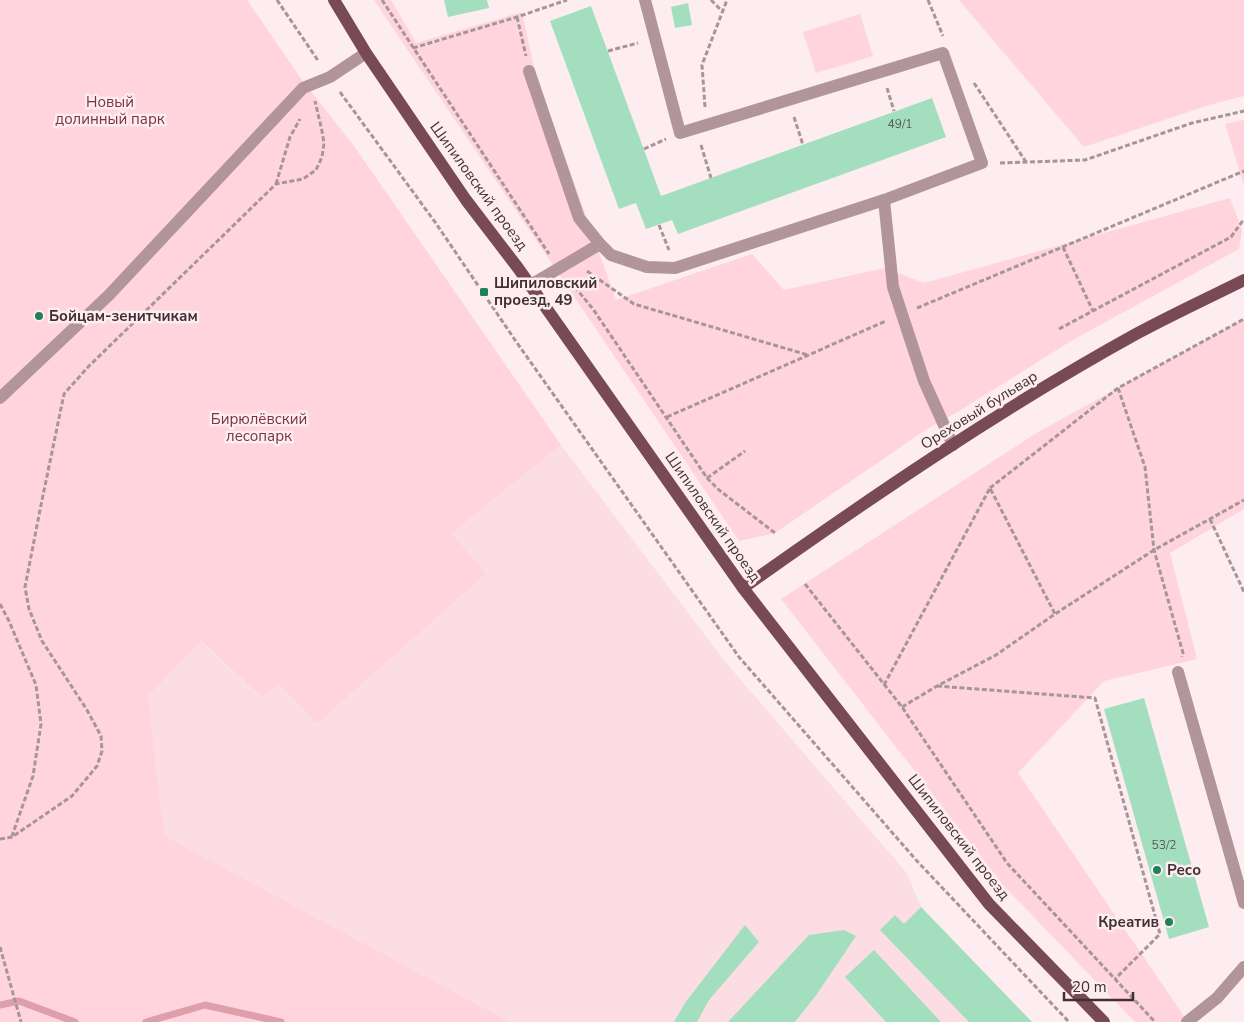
<svg xmlns="http://www.w3.org/2000/svg" width="1244" height="1022" font-family="'Nunito Sans',sans-serif">
	<rect width="100%" height="100%" fill="#fdecf0"/>
	<polygon fill="#fbdde3" points="561,445 726,663 906,872 921,907 1032,1022 510,1022 165,836 160,803 148,696 200,641 261,698 278,683 317,724 486,574 452,533"/>
	<g fill="#ffd4dd">
		<polygon points="0,0 247,0 302,80 354,146 561,445 452,533 486,574 317,724 278,683 262,698 201,641 148,696 160,803 165,836 510,1022 0,1022"/>
		<polygon points="374,0 391,0 416,43 522,12 536,76 616,300 752,254 784,290 885,268 924,283 1230,198 1242,230 1239,249 1071,341 959,411 927,429 775,533 739,541"/>
		<polygon points="959,0 1244,0 1244,96 1209,105 1084,147"/>
		<polygon points="860,14 873,56 816,73 803,32"/>
		<polygon points="1244,120 1244,186 1225,124"/>
		<polygon points="1244,319 1244,509 1170,553 1197,659 1104,681 1018,773 1188,1022 1135,1022 1004,886 781,599 1038,432"/>
	</g>
	<g fill="none" stroke-linecap="round" stroke-linejoin="round">
		<g stroke="#dd9fac" stroke-width="7">
			<polyline points="0,1005 19,1001 75,1022"/>
			<polyline points="146,1022 205,1005 281,1022"/>
		</g>
	</g>
	<g fill="#a3dfbf">
		<polygon points="444,0 487,0 489,8 448,17"/>
		<polygon points="688,3 692,25 675,28 671,7"/>
		<polygon points="591,6 661,196 932,98 946,137 678,234 672,220 646,229 636,203 619,209 550,21"/>
		<polygon points="1144,698 1209,927 1169,939 1104,709"/>
		<polygon points="921,907 1032,1022 969,1022 880,930 895,915 904,924"/>
		<polygon points="745,925 759,942 709,1000 697,1022 674,1022 685,1003"/>
		<polygon points="844,930 856,936 817,994 795,1022 728,1022 809,935"/>
		<polygon points="874,950 941,1022 886,1022 845,977"/>
	</g>
	<g fill="none" stroke-linecap="round" stroke-linejoin="round">
		<g stroke="#a69599" stroke-width="3" stroke-dasharray="5 2.5" stroke-linecap="butt">
			<polyline points="277,0 319,62"/>
			<polyline points="382,0 549,254"/>
			<polyline points="711,0 723,12"/>
			<polyline points="928,0 943,36"/>
			<polyline points="517,17 526,56"/>
			<polyline points="413,48 517,17 567,0"/>
			<polyline points="608,51 638,43"/>
			<polyline points="974,83 1026,162"/>
			<polyline points="887,88 894,111"/>
			<polyline points="340,92 435,222 515,340 739,657 917,861 1069,1022"/>
			<polyline points="705,107 702,65 727,0"/>
			<polyline points="794,117 803,145"/>
			<polyline points="701,145 711,178"/>
			<polyline points="644,149 666,139"/>
			<polyline points="1000,163 1085,160 1192,123 1244,111"/>
			<polyline points="276,184 290,137 300,119"/>
			<polyline points="659,225 669,250"/>
			<polyline points="1063,247 1093,311"/>
			<polyline points="587,271 634,304 808,355"/>
			<polyline points="570,281 593,309 707,478 719,490 775,533"/>
			<polyline points="917,308 1244,171"/>
			<polyline points="1059,329 1231,237 1244,219"/>
			<polyline points="1118,388 1145,467 1154,550 1183,653 1182,657"/>
			<polyline points="667,417 886,321"/>
			<polyline points="707,478 745,451"/>
			<polyline points="990,488 1118,388 1244,319"/>
			<polyline points="1210,519 1244,592"/>
			<polyline points="805,584 902,707 1007,863 1155,1022"/>
			<polyline points="0,604 9,621 36,685 41,724 33,776 12,836"/>
			<polyline points="884,685 990,488 1055,614"/>
			<polyline points="937,686 1095,698 1160,934 1115,979"/>
			<polyline points="902,707 937,686 996,655 1055,614 1154,550 1244,500"/>
			<polyline points="0,839 12,837 72,796 97,766 102,751 101,736 87,710 42,641 29,609 25,587 41,505 64,394 88,367 276,184 303,179 316,170 322,157 324,143 322,131 315,101"/>
			<polyline points="0,947 21,1022"/>
		</g>
		<g stroke="#b1959b" stroke-width="12">
			<polyline points="529,71 579,218 600,244 611,255 647,267 675,268 884,200 982,163 943,53 680,133 645,0"/>
			<polyline points="884,200 893,287 924,381 953,445"/>
			<polyline points="529,286 600,244"/>
			<polyline points="0,398 109,295 303,88 330,77 366,53"/>
			<polyline points="1178,672 1244,903"/>
			<polyline points="1187,1022 1217,998 1244,967"/>
		</g>
		<g stroke="#784a55" stroke-width="12">
			<polyline points="334,0 366,53 466,200 518,268 743,588 989,904 1104,1022"/>
			<path d="M743 588C870 498 1000 409 1136 334 1171 315 1208 298 1244 280"/>
		</g>
	</g>
	<g fill="#1f8159" stroke="#fdecf0" stroke-width="2">
		<rect x="479" y="287" width="10" height="10" rx="2.5"/>
		<circle cx="39" cy="316" r="5"/>
		<circle cx="1157" cy="870" r="5"/>
		<circle cx="1169" cy="922" r="5"/>
	</g>
	<g text-anchor="middle" dominant-baseline="central" stroke-width="5" stroke-linejoin="round" paint-order="stroke">
		<g font-size="12" fill="#595c57">
			<text x="900" y="124">49/1</text>
			<text x="1164" y="845">53/2</text>
		</g>
		<g font-size="15" fill="#7c3247" stroke="#fdecf0">
			<text x="110" y="102">Новый<tspan x="110" dy="17">долинный парк</tspan></text>
			<text x="259" y="419">Бирюлёвский<tspan x="259" dy="17">лесопарк</tspan></text>
		</g>
		<g font-size="15" fill="#403034" stroke="#fdecf0">
			<text transform="translate(479 186) rotate(54)">Шипиловский проезд</text>
			<text transform="translate(979 410) rotate(-32)">Ореховый бульвар</text>
			<text transform="translate(713 517) rotate(55)">Шипиловский проезд</text>
			<text transform="translate(959 837) rotate(52)">Шипиловский проезд</text>
		</g>
		<g font-size="15" font-weight="bold" fill="#403034" stroke="#fdecf0" text-anchor="start">
			<text x="494" y="283">Шипиловский<tspan x="494" dy="17">проезд, 49</tspan></text>
			<text x="49" y="316">Бойцам-зенитчикам</text>
			<text x="1167" y="870">Ресо</text>
			<text x="1159" y="922" text-anchor="end">Креатив</text>
		</g>
	</g>
	<path d="M1064 992v8h69v-8" fill="none" stroke="#403034" stroke-width="2.5"/>
	<text x="1072" y="992" font-size="15" fill="#403034" stroke="#fdecf0" stroke-width="4" paint-order="stroke">20 m</text>
</svg>
